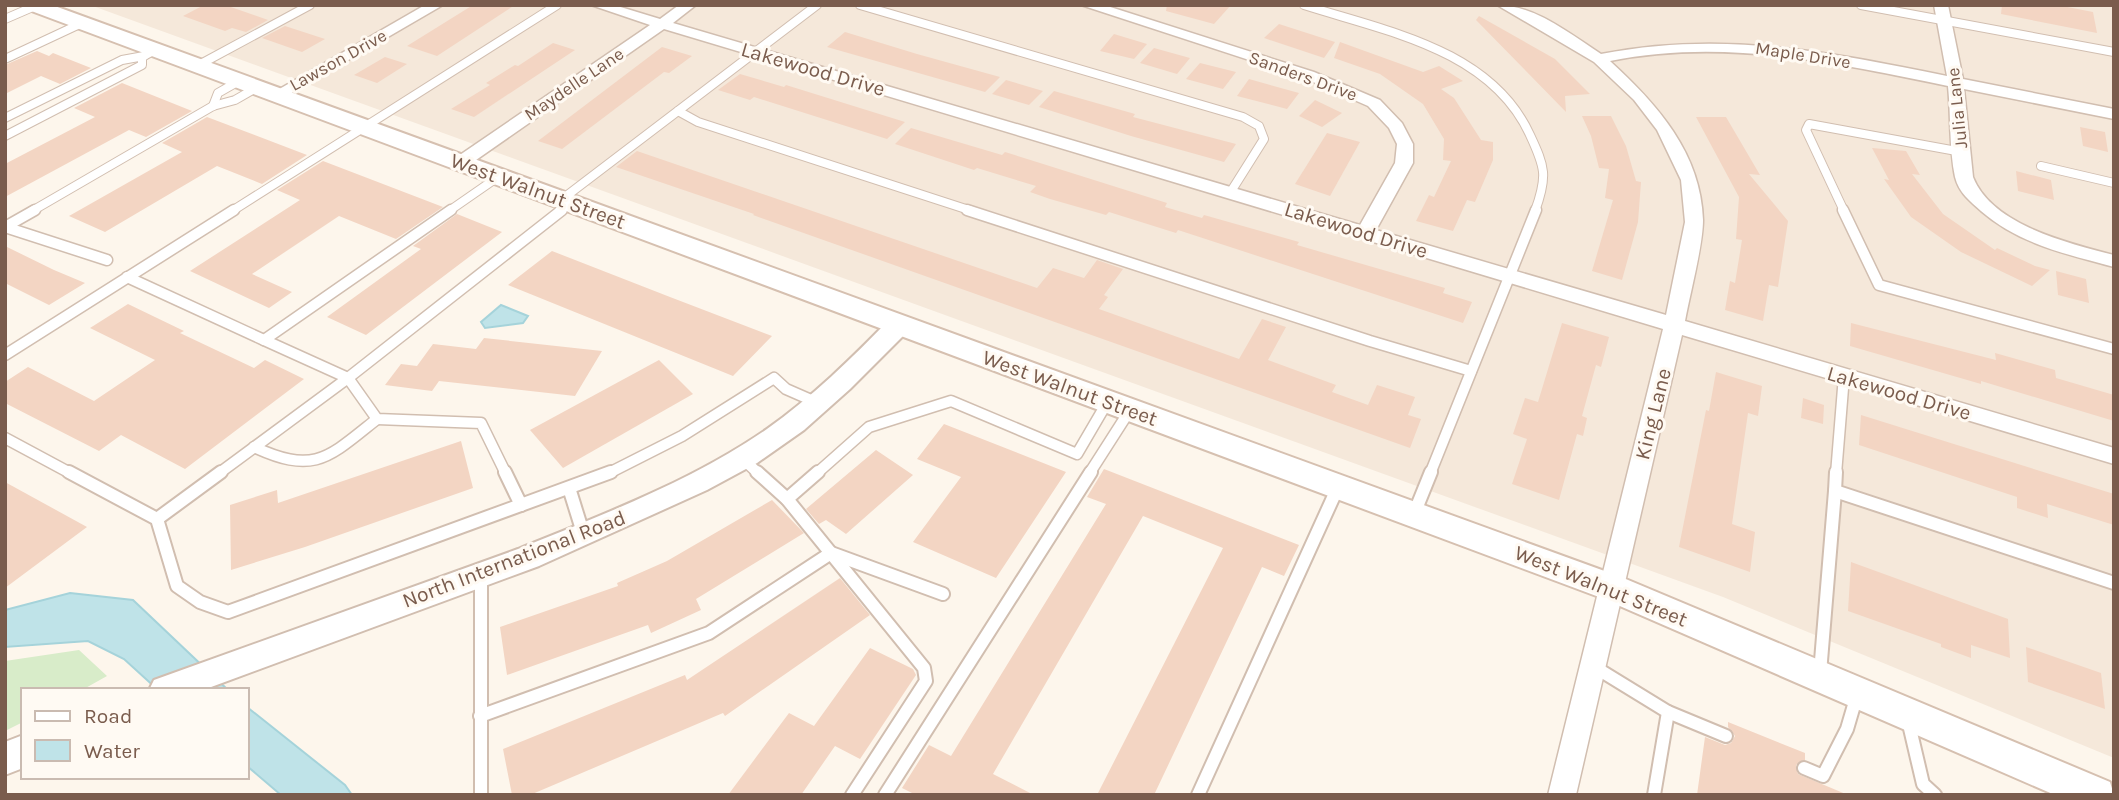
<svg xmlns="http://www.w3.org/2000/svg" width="2119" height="800" font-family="Karla,sans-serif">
	<rect width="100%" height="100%" fill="#fdf6ec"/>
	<polygon fill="#f5e8da" points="90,5 2114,5 2114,758 1723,597"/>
	<polygon fill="#d8ecc9" points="79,650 107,676 82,690 23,690 23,722 5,731 5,661"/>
	<g fill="#bfe3e8" stroke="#a5d3da" stroke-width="2">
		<polygon points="501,305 528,316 523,323 485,328 481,322"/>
		<polygon points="70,593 133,600 228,690 158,690 124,659 88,641 5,647 5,610"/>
		<polygon points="247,707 345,785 352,795 281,795 247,766"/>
	</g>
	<g fill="#f3d5c3">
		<polygon points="204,5 225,5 268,20 246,32 232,28 225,31 183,16"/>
		<polygon points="473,5 515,5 437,56 407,46"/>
		<polygon points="1167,5 1231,5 1214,24 1166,11"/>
		<polygon points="2002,5 2057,5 2093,12 2097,33 2001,14"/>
		<polygon points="1479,16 1555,59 1590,94 1565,96 1566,112 1476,20"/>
		<polygon points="1279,24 1335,42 1324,58 1264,38"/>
		<polygon points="285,26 325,39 302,52 262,38"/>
		<polygon points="845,32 917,54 1000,77 985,92 827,47"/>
		<polygon points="1114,34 1147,44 1134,59 1100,51"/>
		<polygon points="1340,42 1423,72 1439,66 1463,81 1441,89 1454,98 1481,140 1493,142 1493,160 1475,202 1467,200 1453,231 1416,221 1429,195 1434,197 1451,161 1443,160 1444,139 1423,104 1380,74 1334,58"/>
		<polygon points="553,43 575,50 474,117 451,109 490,85 486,83 515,65 518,66"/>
		<polygon points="662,47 692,56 669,73 664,72 562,149 538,141"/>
		<polygon points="1154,48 1190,58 1177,74 1140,63"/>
		<polygon points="37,51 49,56 53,53 91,68 60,84 41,76 5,94 5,65"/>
		<polygon points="385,57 407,64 377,83 354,75"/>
		<polygon points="1200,63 1236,72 1223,89 1186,79"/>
		<polygon points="740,74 784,87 786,85 905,122 887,139 754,97 750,100 718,90"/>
		<polygon points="1249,79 1299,93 1287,109 1237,96"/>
		<polygon points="1006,80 1043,91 1029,105 992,94"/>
		<polygon points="122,83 192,111 146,137 129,130 5,197 5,164 95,117 74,108"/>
		<polygon points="1054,91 1135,114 1133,117 1236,144 1224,162 1131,136 1039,107"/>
		<polygon points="1315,100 1342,113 1322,127 1299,116"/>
		<polygon points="1582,116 1611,116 1626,146 1636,181 1641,182 1638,222 1622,280 1592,271 1613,200 1605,198 1609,169 1599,168 1591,136"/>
		<polygon points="207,117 307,155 262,184 217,166 105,232 69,216 182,152 162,143"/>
		<polygon points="1696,117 1726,117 1760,175 1749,174 1788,221 1778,287 1769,285 1763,321 1725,310 1730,281 1735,283 1742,240 1736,239 1739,197"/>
		<polygon points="2080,127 2105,132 2108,152 2083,146"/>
		<polygon points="911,128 1002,155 1005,152 1040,163 1167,203 1165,207 1202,218 1204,215 1299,242 1297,245 1445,288 1443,293 1472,302 1463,323 1178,230 1176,233 1109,212 1106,215 1050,199 1030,192 1036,186 977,168 974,170 895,144"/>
		<polygon points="1327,133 1360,142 1330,196 1295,184"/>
		<polygon points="1872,148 1906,151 1920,175 1912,174 1943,214 1995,250 1997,248 2035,266 2050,270 2032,286 1961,252 1911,217 1884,179 1889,180"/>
		<polygon points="637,151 1037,288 1053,268 1084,278 1097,260 1123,269 1104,295 1108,297 1099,309 1239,359 1262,319 1286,327 1268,360 1336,385 1332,392 1368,405 1377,385 1415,397 1408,415 1421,419 1410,448 753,215 754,214 616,167"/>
		<polygon points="323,161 443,207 396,239 339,216 252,274 292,292 269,308 190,271 300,200 277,190"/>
		<polygon points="2016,171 2051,180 2054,200 2018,191"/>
		<polygon points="457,214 502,232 366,335 327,317 421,249 413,246"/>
		<polygon points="5,246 54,270 85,283 49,305 5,283"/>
		<polygon points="552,251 670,297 772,336 733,376 508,285"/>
		<polygon points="2056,271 2086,279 2089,303 2058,295"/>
		<polygon points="128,304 184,331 180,333 254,368 265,360 304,379 185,469 121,435 99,451 5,403 5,382 28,367 94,401 155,360 90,328"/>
		<polygon points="1562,323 1609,337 1601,367 1596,365 1582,416 1587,418 1583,436 1577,434 1559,500 1512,484 1527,439 1513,434 1525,398 1538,402"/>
		<polygon points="1851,323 1996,360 1995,353 2055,370 2056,378 2114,395 2114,421 1981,381 1981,384 1850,346"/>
		<polygon points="484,338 602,351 575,396 439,381 432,391 385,385 401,364 417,366 433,344 476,349"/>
		<polygon points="659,360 693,394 563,468 530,430"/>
		<polygon points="1716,372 1762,386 1758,416 1748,413 1732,524 1755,532 1750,572 1679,547 1706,410 1709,411"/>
		<polygon points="1803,398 1824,405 1823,424 1801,418"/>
		<polygon points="1861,415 2114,494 2114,525 2047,504 2048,518 2017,508 2017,497 1859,445"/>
		<polygon points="944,424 1066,472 996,578 913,542 961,477 917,459"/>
		<polygon points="461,441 473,488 305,547 231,570 230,505 277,490 278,503"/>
		<polygon points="876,450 913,475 846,534 826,520 819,524 806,509"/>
		<polygon points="1104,469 1299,545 1284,576 1262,567 1154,795 1097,795 1223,548 1143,516 993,774 1034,795 916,795 902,788 929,745 951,756 1106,504 1087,497"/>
		<polygon points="5,482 87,527 5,588"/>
		<polygon points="772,500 804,533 696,599 701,610 651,633 648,625 507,675 500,627 618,586 617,583 667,561"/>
		<polygon points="1851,562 2008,619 2010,658 1971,645 1971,658 1941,647 1941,644 1848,611"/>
		<polygon points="840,578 870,615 725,716 723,713 530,795 512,795 503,749 685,675 687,680"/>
		<polygon points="2026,647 2101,673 2105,709 2028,682"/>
		<polygon points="870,648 913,669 916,675 860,759 835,746 801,795 728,795 789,713 814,726"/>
		<polygon points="1728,722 1805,753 1805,760 1796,765 1798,774 1848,795 1697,795 1705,737 1725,745 1731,743 1735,736 1728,727"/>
	</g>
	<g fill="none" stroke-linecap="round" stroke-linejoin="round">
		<g stroke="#d1beb0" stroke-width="10">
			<g id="service-far2">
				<polyline points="860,5 1243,117 1259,126 1264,139 1230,193"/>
				<path d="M1304 5C1385 31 1491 49 1530 135 1545 167 1548 176 1535 211"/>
				<polyline points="1861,5 2114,52"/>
				<polyline points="5,19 35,6"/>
				<polyline points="5,59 82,23"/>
				<polyline points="197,66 310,5"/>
				<polyline points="213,106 218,93 239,81"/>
				<polyline points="678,111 698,122 972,211"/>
				<polyline points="5,118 122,60 144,56"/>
				<polyline points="5,136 142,65 142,57 155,50"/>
				<polyline points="2041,166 2114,183"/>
				<polyline points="561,200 817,5"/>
				<polyline points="32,211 213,106 235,100 256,88"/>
				<polyline points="232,211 557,5"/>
				<polyline points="449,211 498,177"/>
				<polyline points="559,211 570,203"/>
				<polyline points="1844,211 1806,130 1809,124 1962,152"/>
			</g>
		</g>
		<g stroke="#d1beb0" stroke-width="13">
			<g id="service-far1">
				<polyline points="967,210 1370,341 1471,371"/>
				<polyline points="1843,210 1879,285 2114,349"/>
				<polyline points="5,227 35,210"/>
				<polyline points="5,227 107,260"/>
				<polyline points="127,277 264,340 451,210"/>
				<polyline points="264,340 348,378 562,210"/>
				<polyline points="5,355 234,210"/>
				<polyline points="5,438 72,474"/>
				<path d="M254 447C315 475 328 458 377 419"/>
				<polyline points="742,458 759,474"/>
				<polyline points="218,474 348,378 377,419 481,423 506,474"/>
				<polyline points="607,474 682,436 774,378 786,389 818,403"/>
				<polyline points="816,474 869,427 951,401 1077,454 1108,401"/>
				<polyline points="1089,474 1130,410"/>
				<polyline points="1430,474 1536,210"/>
				<polyline points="1836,474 1844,376"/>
			</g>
		</g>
		<g stroke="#d1beb0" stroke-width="16">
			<g id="service">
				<polyline points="69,472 157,519 177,586 200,602 228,612 611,472"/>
				<polyline points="505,472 521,505"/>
				<polyline points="757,472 787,499 924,668 926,681 852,795"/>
				<polyline points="1836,472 1835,491 2114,583"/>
				<polyline points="570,491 584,536"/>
				<polyline points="787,499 818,472"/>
				<polyline points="1414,514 1431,472"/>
				<polyline points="157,519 221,472"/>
				<polyline points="481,575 481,795"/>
				<polyline points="1593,666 1668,712 1654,795"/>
				<polyline points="1820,673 1835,491"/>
				<polyline points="1668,712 1726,736"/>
				<polyline points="480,716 709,633 831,553 943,594"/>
				<polyline points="1908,720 1923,784 1935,795"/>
				<polyline points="1804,768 1823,776 1847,729 1857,695"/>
				<polyline points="885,795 1091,472"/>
				<polyline points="1198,795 1338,487"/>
			</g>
		</g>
		<g stroke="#d1beb0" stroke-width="3">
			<g id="minor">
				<polygon points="425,5 443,5 283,98 271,98 269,95"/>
				<path d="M591 5H614L660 19 679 5H696L673 23 1360 225 1395 163 1397 144 1389 128 1368 106 1304 78 1081 5H1104L1314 72 1380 100 1402 123 1413 144V163L1376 230 1666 315 1685 222 1681 180 1657 130 1634 100 1594 62 1497 5C1535 5 1570 34 1601 54 1724 30 1827 52 1947 76L1934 5H1948L1963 79 2114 109V119L1964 89 1973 177C1992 225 2068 243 2114 255V267C2066 254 2019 244 1981 211 1970 201 1959 193 1955 177 1949 149 1951 115 1948 86 1836 63 1725 38 1610 61 1657 104 1701 153 1703 220 1703 246 1690 293 1685 321L2114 448V464L1682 335 1576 795H1548L1663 329 664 29 466 167H454L451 163 454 159 650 25Z"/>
			</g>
		</g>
		<g stroke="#d1beb0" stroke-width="4">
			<g id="tertiary">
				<path d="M899 317 908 319 911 325 908 331 850 389 804 430 757 463 707 490 539 566 203 690H149L154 680 518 549C602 515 692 481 767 429 812 397 852 358 890 319Z"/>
				<polygon points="23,735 23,768 5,775 5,742"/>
			</g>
		</g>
		<g stroke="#d6c0b0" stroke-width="4">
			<polygon id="secondary" points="24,5 52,5 1621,577 2110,782 2114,795 2055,795 1599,597 26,9"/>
		</g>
		<use href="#service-far2" stroke="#fff" stroke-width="8"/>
		<use href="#service-far1" stroke="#fff" stroke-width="10"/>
		<use href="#service" stroke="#fff" stroke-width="12"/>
		<use href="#minor" fill="#fff" fill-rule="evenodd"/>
		<use href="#tertiary" fill="#fff" fill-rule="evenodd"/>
		<use href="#secondary" fill="#fff" fill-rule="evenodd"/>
	</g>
	<g text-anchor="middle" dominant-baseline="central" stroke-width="6" stroke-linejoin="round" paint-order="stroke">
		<g font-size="18" fill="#7a5c4d" stroke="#fffaf3">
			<text transform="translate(1803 55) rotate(9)">Maple Drive</text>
			<text transform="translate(338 60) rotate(-29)">Lawson Drive</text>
			<text transform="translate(1303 76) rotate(20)">Sanders Drive</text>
			<text transform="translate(574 84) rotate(-34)">Maydelle Lane</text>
			<text transform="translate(1957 108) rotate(-96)">Julia Lane</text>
		</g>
		<g font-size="21" fill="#7a5c4d" stroke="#fffaf3">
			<text transform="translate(813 69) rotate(16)">Lakewood Drive</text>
			<text transform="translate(538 191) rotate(20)">West Walnut Street</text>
			<text transform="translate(1356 230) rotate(17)">Lakewood Drive</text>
			<text transform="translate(1070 388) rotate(20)">West Walnut Street</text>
			<text transform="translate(1899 393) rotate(16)">Lakewood Drive</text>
			<text transform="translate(1653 414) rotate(-76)">King Lane</text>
			<text transform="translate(514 559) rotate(-21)">North International Road</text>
			<text transform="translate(1601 586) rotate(22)">West Walnut Street</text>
		</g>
	</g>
	<rect width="2119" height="800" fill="none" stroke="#7a5c4d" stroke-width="14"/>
	<rect x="21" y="688" width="228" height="91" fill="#fffaf3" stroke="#cabbb1" stroke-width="2"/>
	<rect x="35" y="711" width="35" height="10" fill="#ffffff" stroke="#cabbb1" stroke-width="2"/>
	<text x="84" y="723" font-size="21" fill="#7a5c4d">Road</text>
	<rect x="35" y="740" width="35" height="21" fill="#bfe3e8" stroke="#cabbb1" stroke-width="2"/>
	<text x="84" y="758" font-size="21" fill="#7a5c4d">Water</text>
</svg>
